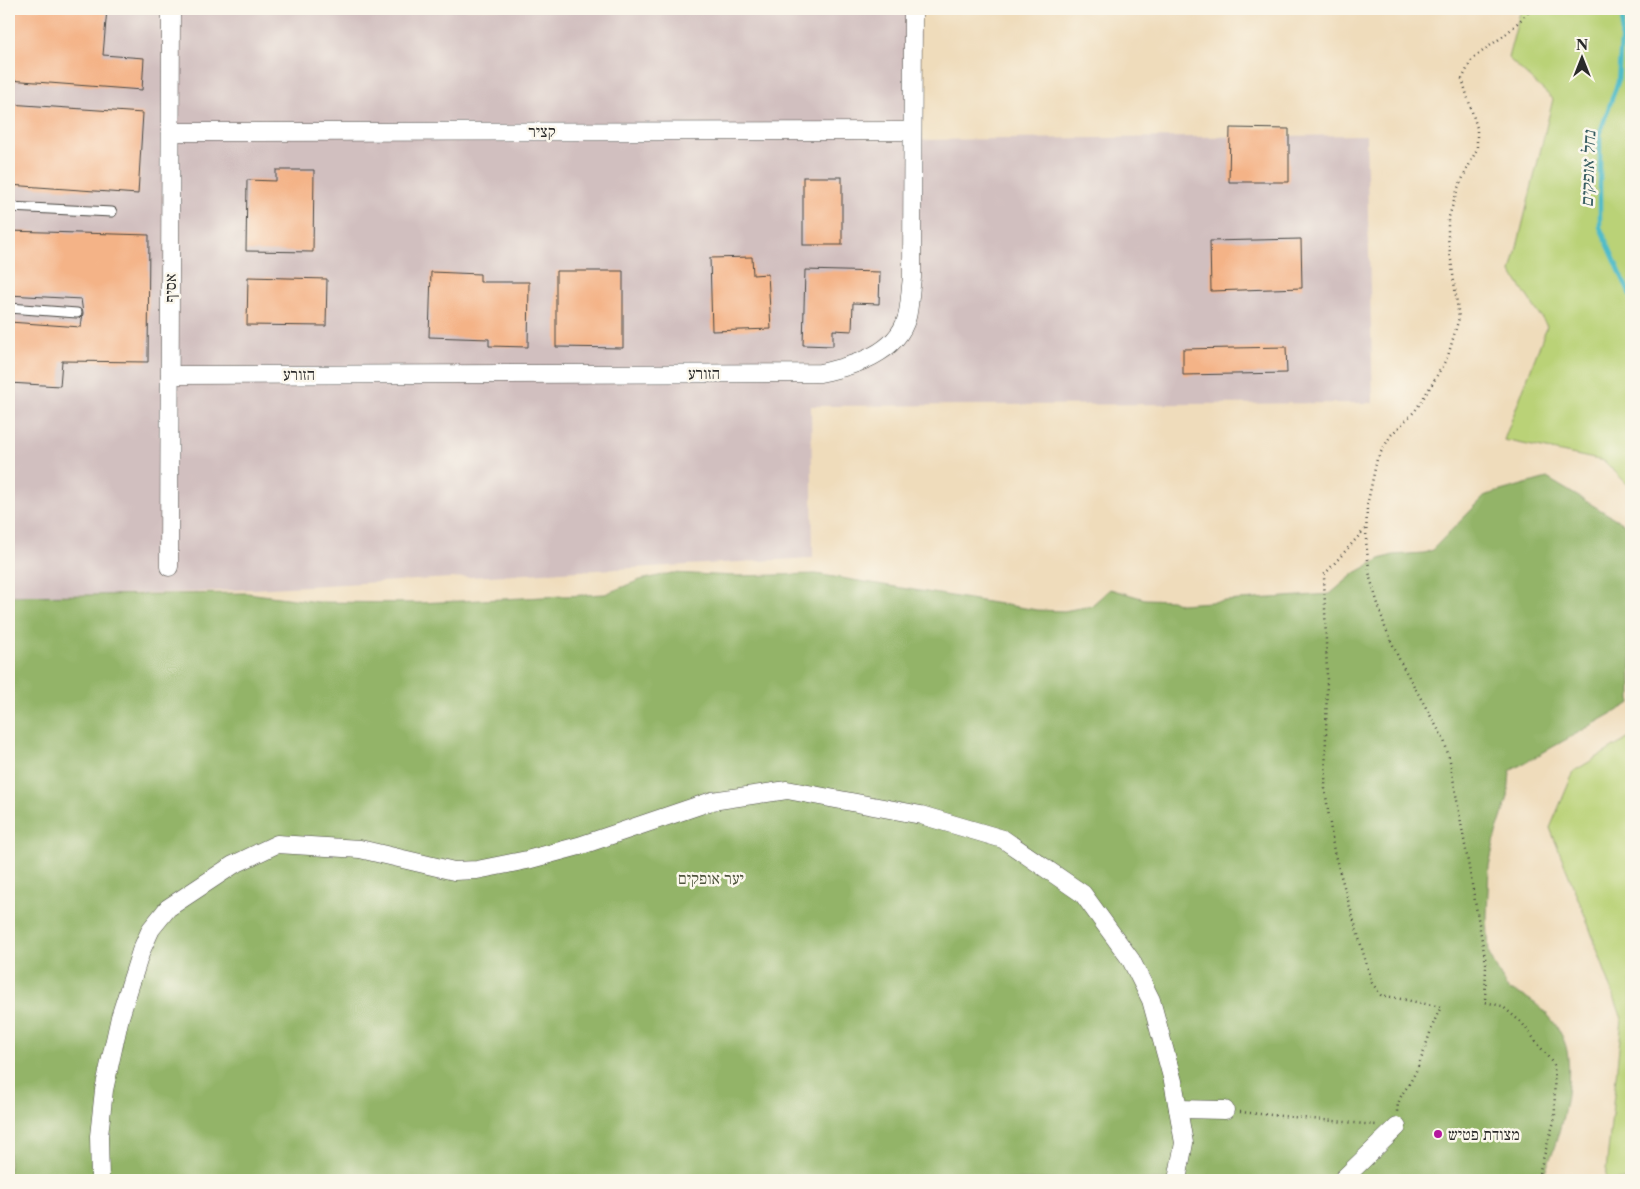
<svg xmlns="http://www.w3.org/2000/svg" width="1640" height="1189" font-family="'Libre Caslon Text','Frank Ruhl Libre',serif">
	<rect width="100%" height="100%" fill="#fbf7ec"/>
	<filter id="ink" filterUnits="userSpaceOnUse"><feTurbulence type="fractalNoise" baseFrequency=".02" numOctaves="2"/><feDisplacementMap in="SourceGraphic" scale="10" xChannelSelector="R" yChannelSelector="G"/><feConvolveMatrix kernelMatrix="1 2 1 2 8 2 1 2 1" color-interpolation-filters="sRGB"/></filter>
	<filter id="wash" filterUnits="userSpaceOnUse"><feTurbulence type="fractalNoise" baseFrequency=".0096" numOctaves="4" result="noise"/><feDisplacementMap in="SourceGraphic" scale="20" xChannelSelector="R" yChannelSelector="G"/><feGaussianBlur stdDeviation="1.12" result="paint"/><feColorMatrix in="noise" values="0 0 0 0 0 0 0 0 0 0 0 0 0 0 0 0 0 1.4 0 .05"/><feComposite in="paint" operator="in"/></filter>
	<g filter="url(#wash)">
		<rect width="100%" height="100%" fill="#efdcbb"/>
		<polygon fill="#d1bfbf" points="9,9 919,9 920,140 1366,135 1373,403 811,406 813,558 198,592 9,596"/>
		<g fill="#bad277" stroke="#727e51">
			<polygon points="1521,9 1631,9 1631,488 1604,461 1504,440 1547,326 1511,272 1553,99 1508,58"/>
			<polygon points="1631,737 1631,1180 1605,1180 1622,1019 1587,921 1550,828 1574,771"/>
		</g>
		<path fill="#93b468" stroke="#5f704a" d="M1547 478 1631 528V703L1510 771 1508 797 1496 834 1489 866 1487 917 1489 954 1508 990C1536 997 1566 1027 1568 1058 1572 1095 1557 1147 1541 1180H9V596L247 593 317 602 419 603 605 594 640 580 672 573 735 576 816 574 1037 610 1064 611 1091 606 1110 589 1145 599 1172 600 1180 604 1330 594 1355 573 1380 559 1393 555 1424 553 1432 550 1486 495Z"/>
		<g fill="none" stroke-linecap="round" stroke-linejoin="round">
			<polyline stroke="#50bcc9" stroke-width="4.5" points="1620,9 1623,14 1618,82 1600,132 1600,227 1631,297"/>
		</g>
		<g id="blocks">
			<g fill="#f4b387">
				<polygon points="9,9 107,9 103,55 144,58 142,90 9,80"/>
				<polygon points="9,104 143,113 138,194 9,185"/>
				<polygon points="1230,128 1289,129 1289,182 1229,182"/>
				<polygon points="276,170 314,170 313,252 246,251 247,180 276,181"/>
				<rect x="803" y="177" width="39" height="68"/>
				<polygon points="9,231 149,235 148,362 62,361 60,386 9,383 9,322 81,327 83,313 81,299 9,295"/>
				<polygon points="1301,239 1302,288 1211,291 1210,241"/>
				<polygon points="752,257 753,275 768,274 771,329 712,331 710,258"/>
				<polygon points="805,270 880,272 879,304 853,303 852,331 833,330 833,346 803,345"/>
				<polygon points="556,271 623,271 623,348 556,347"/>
				<polygon points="431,272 480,274 480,282 529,282 528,347 489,346 489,339 429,337"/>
				<polygon points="248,277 327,279 326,326 247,325"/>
				<polygon points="1286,347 1287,373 1183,375 1183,349"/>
			</g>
		</g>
	</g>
	<g filter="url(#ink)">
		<use href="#blocks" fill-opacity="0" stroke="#484641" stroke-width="1"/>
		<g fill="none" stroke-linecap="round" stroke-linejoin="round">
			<g stroke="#484641" stroke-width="11">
				<g id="service">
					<polyline points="9,207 112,212"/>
					<polyline points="9,308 77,313"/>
				</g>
			</g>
			<g stroke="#484641" stroke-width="19">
				<g id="minor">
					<polyline points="171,132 912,131"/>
					<path d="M170 375 820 373C853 366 897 354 907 317 910 305 910 291 912 278L913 9"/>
					<polyline points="169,567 171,9"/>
					<polyline points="1178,1109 1225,1110"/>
					<polyline points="100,1180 99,1136 104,1090 120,1017 141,951 151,929 168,908 233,865 277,844 360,849 454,871 477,870 527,860 579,846 712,801 787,790 921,815 1003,839 1083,894 1131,960 1151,1000 1173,1081 1184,1143 1177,1180"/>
					<polyline points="1342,1180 1397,1127"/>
				</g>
			</g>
			<g stroke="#484641" stroke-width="2.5" stroke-dasharray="1 4" stroke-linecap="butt">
				<polyline points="1532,9 1506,34 1472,59 1462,79 1477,128 1477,149 1458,188 1448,220 1448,238 1459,318 1448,356 1431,386 1415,411 1391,435 1377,459 1367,506 1366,541 1370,578 1385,627 1400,661 1444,740 1450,761 1486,963 1485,1002 1502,1006 1522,1023 1554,1065 1555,1118 1537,1180"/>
				<path d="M1365 529 1324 575 1327 676 1325 789 1334 852 1372 983 1381 995 1441 1007C1429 1029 1425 1055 1413 1077 1406 1091 1398 1095 1397 1112"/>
				<polyline points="1240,1112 1376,1125"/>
			</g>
			<use href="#service" stroke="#fff" stroke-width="9"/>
			<use href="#minor" stroke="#fff" stroke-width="18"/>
		</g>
	</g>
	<circle fill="#b5179e" stroke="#fbf7ec" stroke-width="2" cx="1438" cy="1134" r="5"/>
	<g text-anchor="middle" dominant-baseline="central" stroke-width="5" stroke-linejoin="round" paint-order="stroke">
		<g font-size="16" fill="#2b2b2b" stroke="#fbf7ec">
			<text x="542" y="131">קציר</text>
			<text transform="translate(170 288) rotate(-90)">אסיף</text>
			<text x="704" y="373">הזורע</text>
			<text x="299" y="374">הזורע</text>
		</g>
		<g font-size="16" fill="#4f553e" stroke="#fbf7ec">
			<text x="711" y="878">יער אופקים</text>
		</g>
		<g font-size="16" fill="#2b2b2b" stroke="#fbf7ec" text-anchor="start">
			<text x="1448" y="1134">מצודת פטיש</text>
		</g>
		<g font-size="18" font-style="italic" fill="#385e62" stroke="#fbf7ec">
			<text transform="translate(1588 169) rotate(-88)">נחל אופקים</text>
		</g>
	</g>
	<rect width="1640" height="1189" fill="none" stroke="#fbf7ec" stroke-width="30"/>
	<g transform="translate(1582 58)" stroke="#fbf7ec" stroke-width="4" paint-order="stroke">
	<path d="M0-4L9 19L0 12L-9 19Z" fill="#2b2b2b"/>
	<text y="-8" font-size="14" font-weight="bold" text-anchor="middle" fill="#2b2b2b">N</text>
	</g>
</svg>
